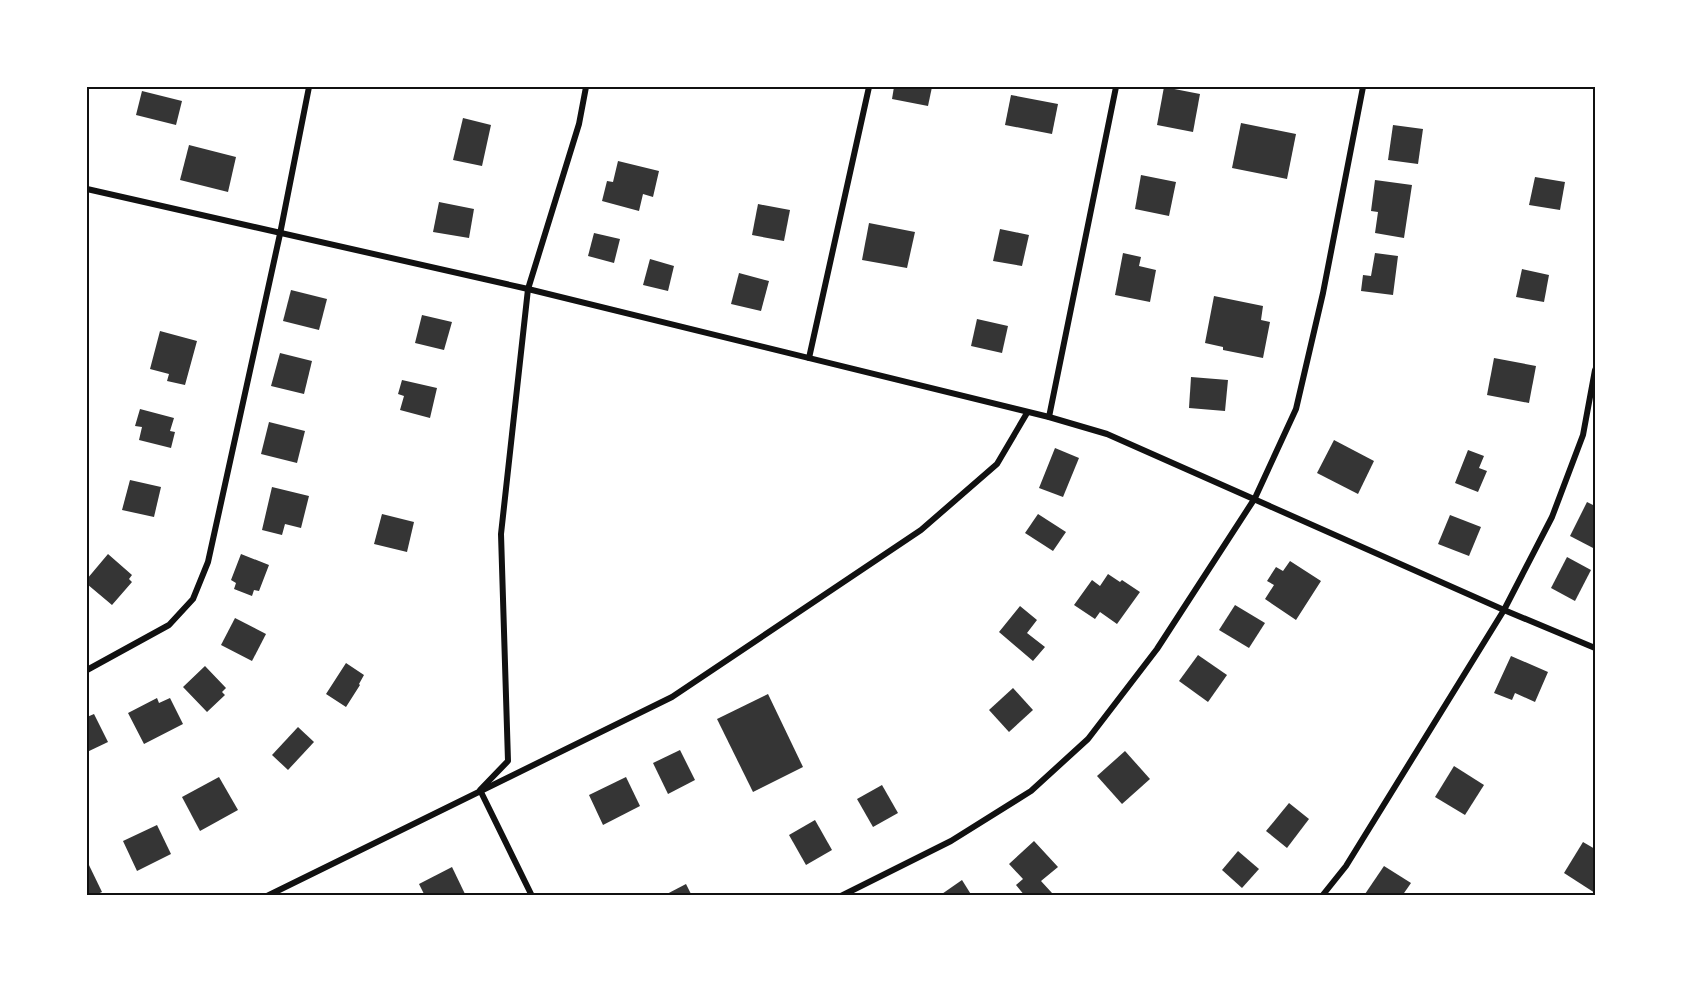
<svg xmlns="http://www.w3.org/2000/svg" width="1682" height="983" font-family="Raleway,sans-serif">
	<rect width="100%" height="100%" fill="#fff"/>
	<g fill="#353535">
		<polygon points="894,87 932,87 928,106 892,99"/>
		<polygon points="1164,87 1200,94 1193,132 1157,125"/>
		<polygon points="142,91 182,101 176,125 136,115"/>
		<polygon points="1011,95 1058,104 1052,134 1005,125"/>
		<polygon points="463,118 491,125 482,166 453,160"/>
		<polygon points="1241,123 1296,134 1287,179 1232,168"/>
		<polygon points="1393,125 1423,129 1418,164 1388,160"/>
		<polygon points="189,145 236,157 228,192 180,180"/>
		<polygon points="618,161 659,171 653,197 643,194 639,211 602,201 607,181 613,182"/>
		<polygon points="1141,175 1176,182 1169,216 1135,209"/>
		<polygon points="1535,177 1565,182 1560,210 1529,205"/>
		<polygon points="1375,180 1412,185 1404,238 1375,233 1378,212 1371,211"/>
		<polygon points="439,202 474,209 469,238 433,232"/>
		<polygon points="758,204 790,210 784,241 752,235"/>
		<polygon points="869,223 915,232 907,268 862,260"/>
		<polygon points="1000,229 1029,235 1022,266 993,261"/>
		<polygon points="594,233 620,239 614,263 588,256"/>
		<polygon points="1123,253 1141,257 1139,266 1156,270 1150,302 1115,295"/>
		<polygon points="1375,253 1398,256 1393,295 1361,291 1363,275 1371,276"/>
		<polygon points="650,259 674,266 668,291 643,285"/>
		<polygon points="1522,269 1549,275 1544,302 1516,297"/>
		<polygon points="739,273 769,281 761,311 731,304"/>
		<polygon points="291,290 327,299 319,330 283,321"/>
		<polygon points="1214,296 1263,306 1261,320 1270,322 1263,358 1223,350 1223,347 1205,343"/>
		<polygon points="422,315 452,322 444,350 415,343"/>
		<polygon points="977,319 1008,326 1002,353 971,346"/>
		<polygon points="160,331 197,341 185,385 167,381 169,374 150,369"/>
		<polygon points="280,353 312,361 304,394 271,386"/>
		<polygon points="1494,358 1536,366 1529,403 1487,395"/>
		<polygon points="1191,377 1228,380 1225,411 1189,408"/>
		<polygon points="402,380 437,388 430,418 400,410 404,396 398,394"/>
		<polygon points="140,409 174,418 170,431 175,432 171,448 139,440 142,427 135,426"/>
		<polygon points="269,422 305,431 297,463 261,454"/>
		<polygon points="1334,440 1374,461 1358,494 1317,473"/>
		<polygon points="1055,448 1079,458 1063,497 1039,488"/>
		<polygon points="1468,450 1484,456 1479,468 1487,471 1478,492 1455,483"/>
		<polygon points="130,480 161,487 154,517 122,510"/>
		<polygon points="272,487 309,496 301,528 285,524 282,535 262,530"/>
		<polygon points="1587,502 1595,506 1595,549 1570,536"/>
		<polygon points="382,514 414,522 407,552 374,544"/>
		<polygon points="1038,514 1066,532 1053,551 1025,533"/>
		<polygon points="1450,515 1481,527 1469,556 1438,544"/>
		<polygon points="108,554 132,575 129,579 132,582 112,605 87,584 87,579"/>
		<polygon points="241,554 269,565 259,591 254,590 252,596 234,589 236,583 231,580"/>
		<polygon points="1567,557 1591,570 1575,601 1551,588"/>
		<polygon points="1290,561 1321,581 1296,620 1265,599 1274,585 1267,581 1276,567 1283,571"/>
		<polygon points="1108,574 1120,582 1122,580 1140,592 1117,624 1100,612 1095,619 1074,605 1092,580 1100,586"/>
		<polygon points="1235,605 1265,623 1249,648 1219,630"/>
		<polygon points="1020,606 1037,620 1027,633 1045,647 1033,661 999,632"/>
		<polygon points="235,618 266,634 252,661 221,645"/>
		<polygon points="1198,655 1227,675 1208,702 1179,681"/>
		<polygon points="1511,656 1548,672 1535,702 1515,693 1512,700 1494,693"/>
		<polygon points="346,663 364,675 359,684 360,685 346,707 326,694"/>
		<polygon points="205,666 226,688 222,692 225,695 207,712 183,687"/>
		<polygon points="1013,688 1033,710 1009,732 989,710"/>
		<polygon points="768,694 803,767 753,792 717,719"/>
		<polygon points="157,698 159,703 170,698 183,724 144,744 128,713"/>
		<polygon points="94,714 108,742 87,752 87,717"/>
		<polygon points="298,727 314,742 288,770 272,755"/>
		<polygon points="680,750 695,780 668,794 653,763"/>
		<polygon points="1125,751 1150,779 1122,804 1097,776"/>
		<polygon points="1454,766 1484,785 1465,815 1435,797"/>
		<polygon points="219,777 238,810 200,831 182,797"/>
		<polygon points="626,777 640,806 603,825 589,795"/>
		<polygon points="882,785 898,813 873,827 857,799"/>
		<polygon points="1289,803 1309,819 1287,848 1266,831"/>
		<polygon points="815,820 832,850 806,865 789,835"/>
		<polygon points="157,825 171,854 137,871 123,841"/>
		<polygon points="1034,841 1058,867 1041,881 1052,893 1048,896 1025,896 1016,885 1023,879 1009,864"/>
		<polygon points="1583,842 1595,849 1595,893 1564,873"/>
		<polygon points="1238,851 1259,869 1242,888 1222,870"/>
		<polygon points="87,861 102,892 93,896 87,896"/>
		<polygon points="1384,866 1411,883 1402,896 1365,894"/>
		<polygon points="452,867 465,894 461,896 425,896 419,884"/>
		<polygon points="962,880 972,896 939,896"/>
		<polygon points="686,884 692,896 663,896"/>
	</g>
	<g fill="none" stroke-linecap="round" stroke-linejoin="round">
		<g stroke="#111" stroke-width="6">
			<polyline points="87,189 528,289 1049,417 1107,434 1504,610 1595,648"/>
			<polyline points="809,358 869,87"/>
			<polyline points="1049,417 1116,87"/>
			<polyline points="87,670 169,625 193,599 208,562 280,234 309,87"/>
			<polyline points="267,896 672,697 921,530 997,464 1027,413"/>
			<polyline points="532,896 480,790 508,761 501,534 528,289 579,124 586,87"/>
			<polyline points="841,896 951,841 1031,791 1088,739 1157,649 1255,498 1296,409 1323,293 1363,87"/>
			<polyline points="1322,896 1346,866 1504,610 1552,517 1583,435 1595,370"/>
		</g>
	</g>
	<rect width="1682" height="983" fill="none" stroke="#ffffff" stroke-width="177"/>
	<rect x="88" y="88" width="1506" height="806" fill="none" stroke="#111" stroke-width="2"/>
</svg>
